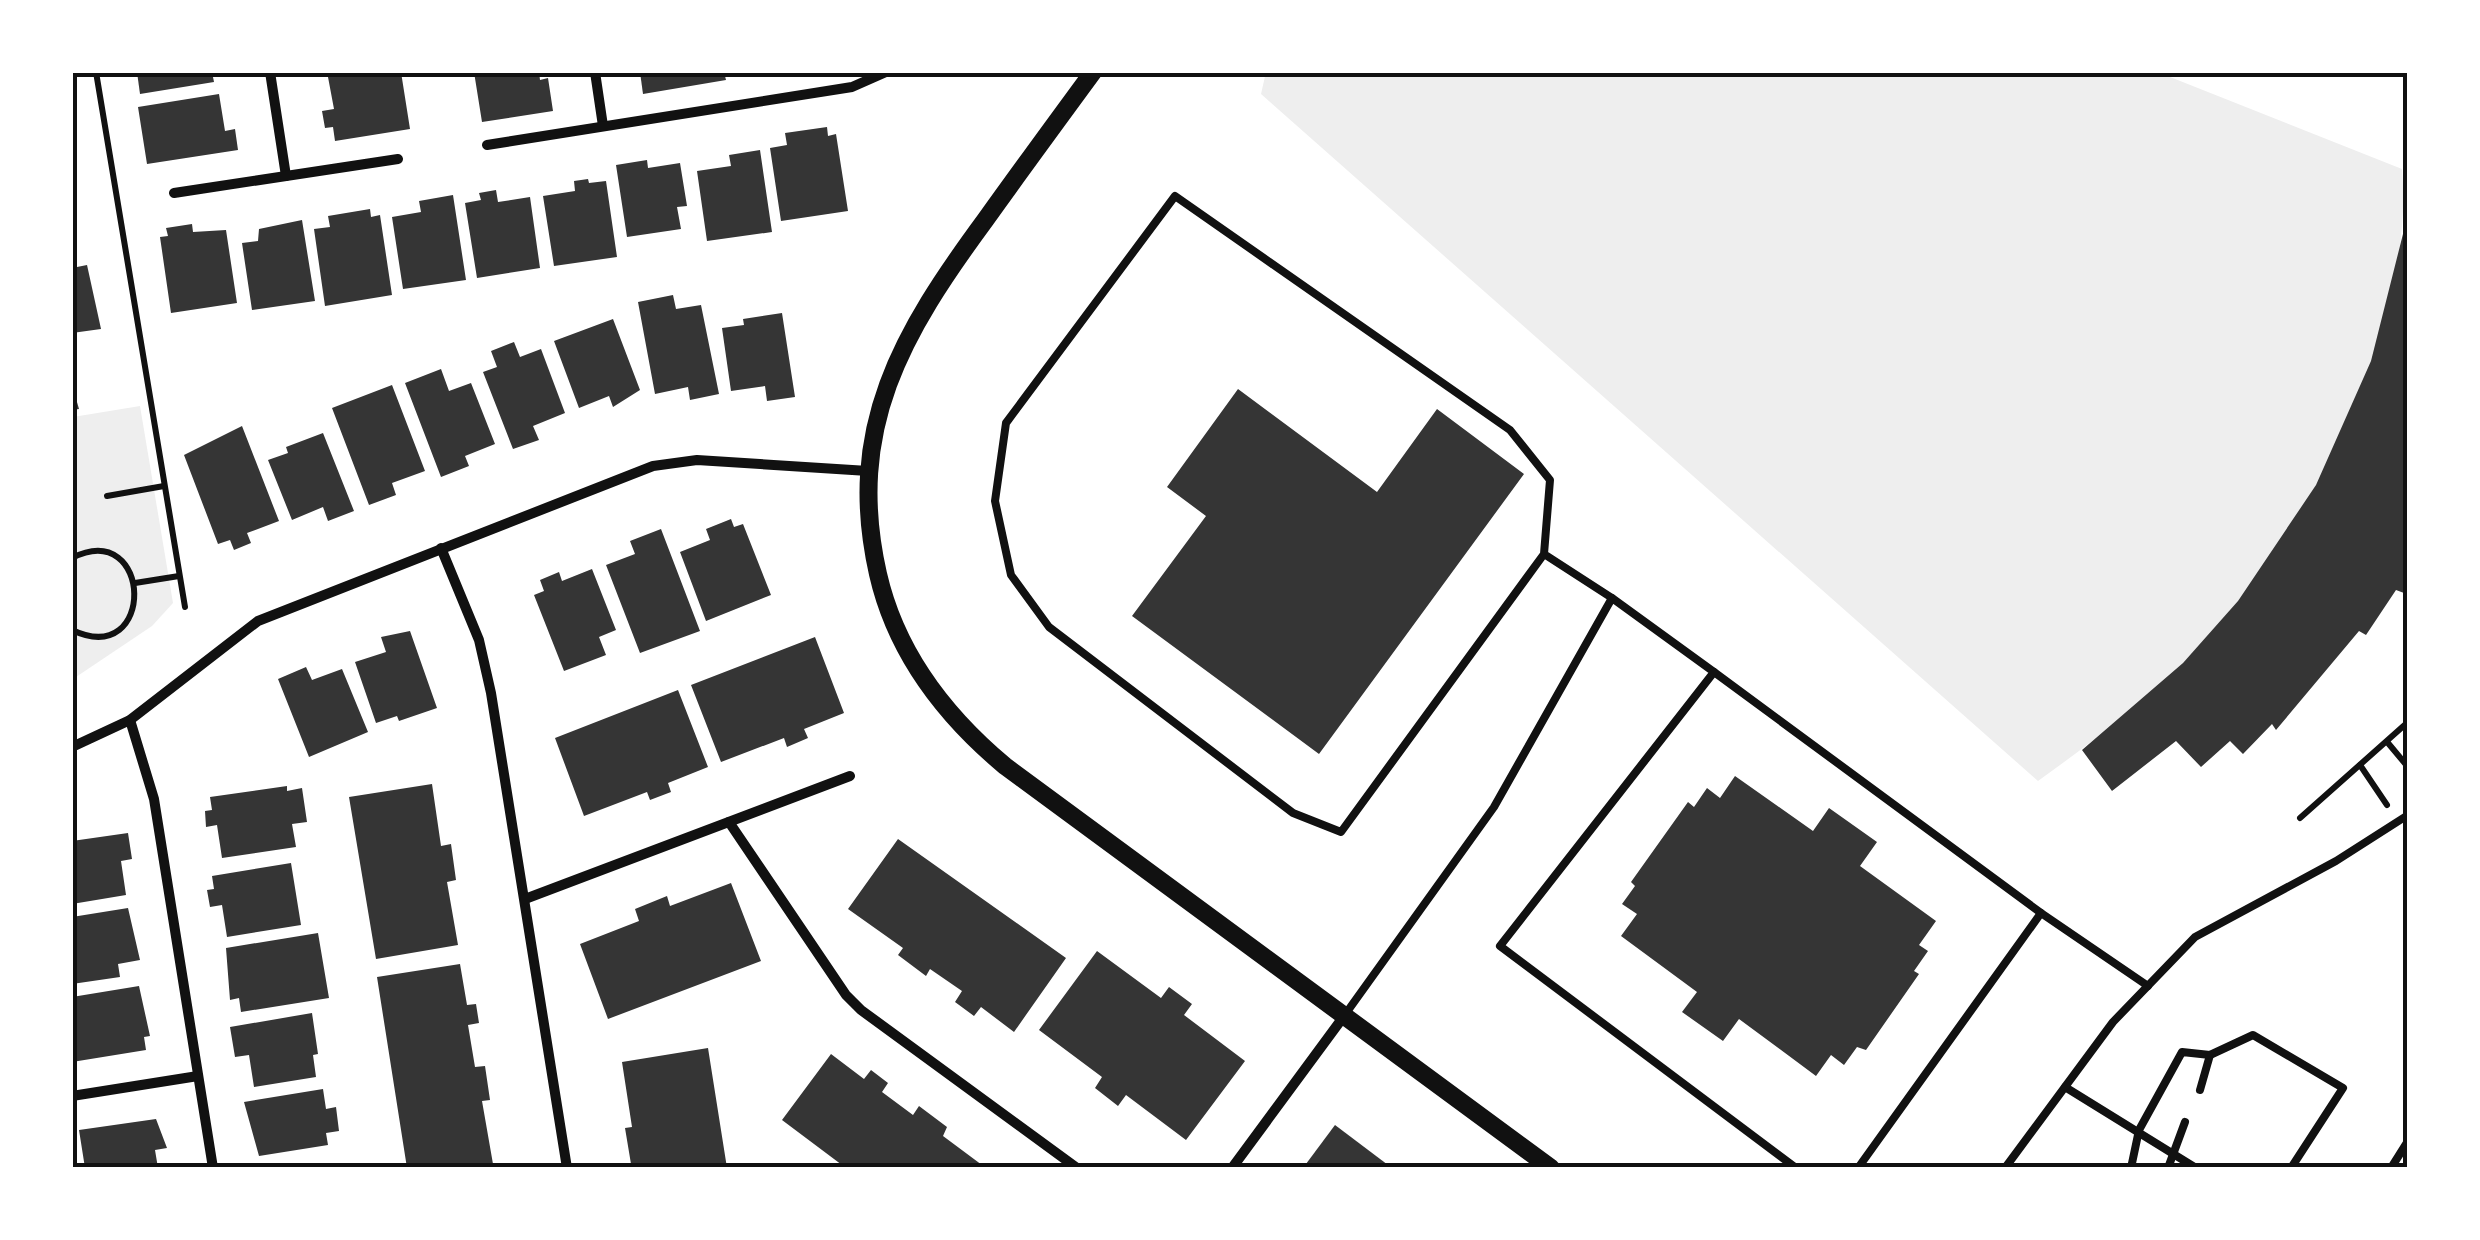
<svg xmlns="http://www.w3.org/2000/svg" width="2480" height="1240" font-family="Lato,sans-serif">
	<rect width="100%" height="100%" fill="#fff"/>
	<g fill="#eee">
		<path d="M1266 72 2160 73 2402 169C2416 337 2299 550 2181 665 2137 708 2088 745 2038 781L1261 94Z"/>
		<polygon points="140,406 173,603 152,626 73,679 73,417"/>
	</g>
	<g fill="#353535">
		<polygon points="137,72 212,72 214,82 140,94"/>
		<polygon points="360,72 401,72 410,129 335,141 333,127 325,128 322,111 334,109 328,77"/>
		<polygon points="474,72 539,72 540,80 548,78 553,111 482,122"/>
		<polygon points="640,72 724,72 726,80 643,94"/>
		<polygon points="219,94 225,131 235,129 238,150 147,164 138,107"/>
		<polygon points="827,127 828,136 836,134 848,211 781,221 770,148 787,145 785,133"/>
		<polygon points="760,150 772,232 707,241 697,171 731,166 729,155"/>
		<polygon points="647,160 648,168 680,163 687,206 677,207 681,229 627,237 616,165"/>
		<polygon points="588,179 589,183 606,181 617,257 554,266 543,196 575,191 574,181"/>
		<polygon points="496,190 498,202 530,197 540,268 477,278 465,203 481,200 479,193"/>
		<polygon points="453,195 466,280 403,289 392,217 421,212 419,201"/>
		<polygon points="370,209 371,217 380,215 392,295 325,306 314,229 330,227 328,216"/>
		<polygon points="302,220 315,301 252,310 242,243 258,241 259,229"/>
		<polygon points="2406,222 2408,585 2404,593 2396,590 2366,635 2359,631 2276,730 2272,724 2243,754 2230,741 2201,767 2176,741 2112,791 2082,750 2183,663 2238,601 2316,485 2371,361"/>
		<polygon points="192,224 193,232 226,230 237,303 171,313 160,237 168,236 166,228"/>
		<polygon points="87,265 101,329 72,333 72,268"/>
		<polygon points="673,295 676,309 701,305 719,394 690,400 688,387 655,394 638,302"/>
		<polygon points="782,313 795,397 767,401 765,386 731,391 722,328 744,325 743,319"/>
		<polygon points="613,319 640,390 613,407 609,396 579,408 554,341"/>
		<polygon points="514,342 520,357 541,349 565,413 533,426 539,440 513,449 483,372 497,367 491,351"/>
		<polygon points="441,369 449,391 471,383 495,444 465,456 469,466 441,477 405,383"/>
		<polygon points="72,385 79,409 72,410"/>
		<polygon points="392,385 425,471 392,483 396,495 369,505 332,408"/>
		<polygon points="1238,389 1377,492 1437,409 1524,474 1319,754 1132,616 1206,516 1167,487"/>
		<polygon points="242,426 279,521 247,533 251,543 234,550 230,540 218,544 184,455"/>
		<polygon points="323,433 354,511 328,521 323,507 292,520 268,460 288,453 286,447"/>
		<polygon points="731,519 734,527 743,524 771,595 706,621 680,552 710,540 706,529"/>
		<polygon points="661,529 700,631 640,653 606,565 635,554 630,541"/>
		<polygon points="592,569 616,630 599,637 606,655 564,671 534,595 544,591 540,580 559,572 562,581"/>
		<polygon points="410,631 437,708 399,721 397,716 376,723 355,662 386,652 381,637"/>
		<polygon points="815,637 844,713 804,729 808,738 787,747 784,738 721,762 691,685"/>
		<polygon points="306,667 312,680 342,669 368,732 309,757 278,679"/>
		<polygon points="678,690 708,767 668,783 671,792 650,800 647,792 584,816 555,738"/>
		<polygon points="1735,776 1813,831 1829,808 1877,842 1860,866 1936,921 1919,945 1928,951 1914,971 1919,974 1866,1050 1857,1047 1844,1065 1831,1055 1816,1076 1739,1019 1723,1041 1682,1012 1697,992 1621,936 1637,914 1622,904 1635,886 1631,882 1688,802 1694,807 1707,788 1720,798"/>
		<polygon points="432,784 441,846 451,844 456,880 447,882 458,945 376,959 349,797"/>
		<polygon points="287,786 287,791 302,788 307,822 292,824 296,847 222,858 217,825 206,827 205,811 212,810 210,797"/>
		<polygon points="128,833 132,859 121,861 126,895 72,904 72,841"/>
		<polygon points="898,839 1066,958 1014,1032 981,1007 974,1016 955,1002 962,991 930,969 926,976 898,955 903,948 848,909"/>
		<polygon points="291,863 301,925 227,937 222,905 210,907 207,890 214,889 212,876"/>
		<polygon points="731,883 761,961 608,1019 580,944 639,921 635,909 667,896 670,906"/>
		<polygon points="128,908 140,960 118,964 120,977 72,984 72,917"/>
		<polygon points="318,933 329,998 241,1012 239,998 230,1000 226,948"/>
		<polygon points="1097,951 1161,998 1169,987 1192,1004 1184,1015 1245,1061 1186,1140 1126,1095 1118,1106 1095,1088 1102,1077 1039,1030"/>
		<polygon points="460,964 467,1005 476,1004 479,1023 468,1025 475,1067 485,1066 490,1100 482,1101 493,1164 407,1168 377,977"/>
		<polygon points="139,986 150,1036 144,1037 146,1050 72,1062 72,997"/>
		<polygon points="312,1013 318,1054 313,1055 316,1077 254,1087 249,1055 235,1057 230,1027"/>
		<polygon points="708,1048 727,1168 631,1164 625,1128 632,1127 622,1062"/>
		<polygon points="831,1054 864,1079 871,1070 888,1083 882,1092 913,1115 919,1106 947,1127 943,1136 986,1168 846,1168 782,1120"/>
		<polygon points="323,1089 326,1109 336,1107 339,1131 326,1133 328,1145 259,1156 244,1102"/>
		<polygon points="156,1119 167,1148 155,1150 158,1168 85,1168 79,1130"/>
		<polygon points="1335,1125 1392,1168 1303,1168"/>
	</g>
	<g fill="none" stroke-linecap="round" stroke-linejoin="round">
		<g stroke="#111" stroke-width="6">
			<polyline points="96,72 185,607"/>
			<polyline points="107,496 164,486"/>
			<path d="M72 558C153 517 157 670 72 630"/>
			<polyline points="135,583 179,576"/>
			<polyline points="2388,743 2408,767"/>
			<polyline points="2360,765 2387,805"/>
			<polyline points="2300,818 2408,722"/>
		</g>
		<g stroke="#111" stroke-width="8">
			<polyline points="1544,554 1550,480 1510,430 1175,196 1006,423 995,501 1011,575 1049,627 1293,813 1341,832 1544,554 1612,598"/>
			<polyline points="1714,672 2041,913"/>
			<polyline points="1344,1016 1494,807 1612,598 1714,672 1500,946 1796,1168"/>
			<polyline points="2065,1087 2196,1168"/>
			<polyline points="2200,1090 2210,1055"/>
			<polyline points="1858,1168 2041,913 2148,986"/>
			<polyline points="2005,1168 2113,1022 2195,937 2336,861 2408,815"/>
			<polyline points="2131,1168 2139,1130 2182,1052 2210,1055 2253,1035 2343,1088 2291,1168"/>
			<polyline points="2168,1168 2185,1122"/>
			<polyline points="2391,1168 2408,1141"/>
		</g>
		<g stroke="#111" stroke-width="10">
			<polyline points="270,72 286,176"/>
			<polyline points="595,72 603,126"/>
			<polyline points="487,145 852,87 886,72"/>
			<polyline points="174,193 398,159"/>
			<polyline points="441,548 479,640 491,693 567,1168"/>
			<polyline points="130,720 154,799 213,1168"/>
			<polyline points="72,747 130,720 258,621 653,466 697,460 868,471"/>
			<polyline points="729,822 846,995 861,1010 1077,1168"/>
			<polyline points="525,899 850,776"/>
			<polyline points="72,1096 198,1076"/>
			<polyline points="1232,1168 1344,1016"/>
		</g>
		<path stroke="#111" stroke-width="18" d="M1093 72C1057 121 1021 170 986 219 902 333 845 428 878 574 896 653 944 715 1005 766L1551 1168"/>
	</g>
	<rect width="2480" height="1240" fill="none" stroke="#ffffff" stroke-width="150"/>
	<rect x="75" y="75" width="2330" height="1090" fill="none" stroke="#111" stroke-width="4"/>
</svg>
